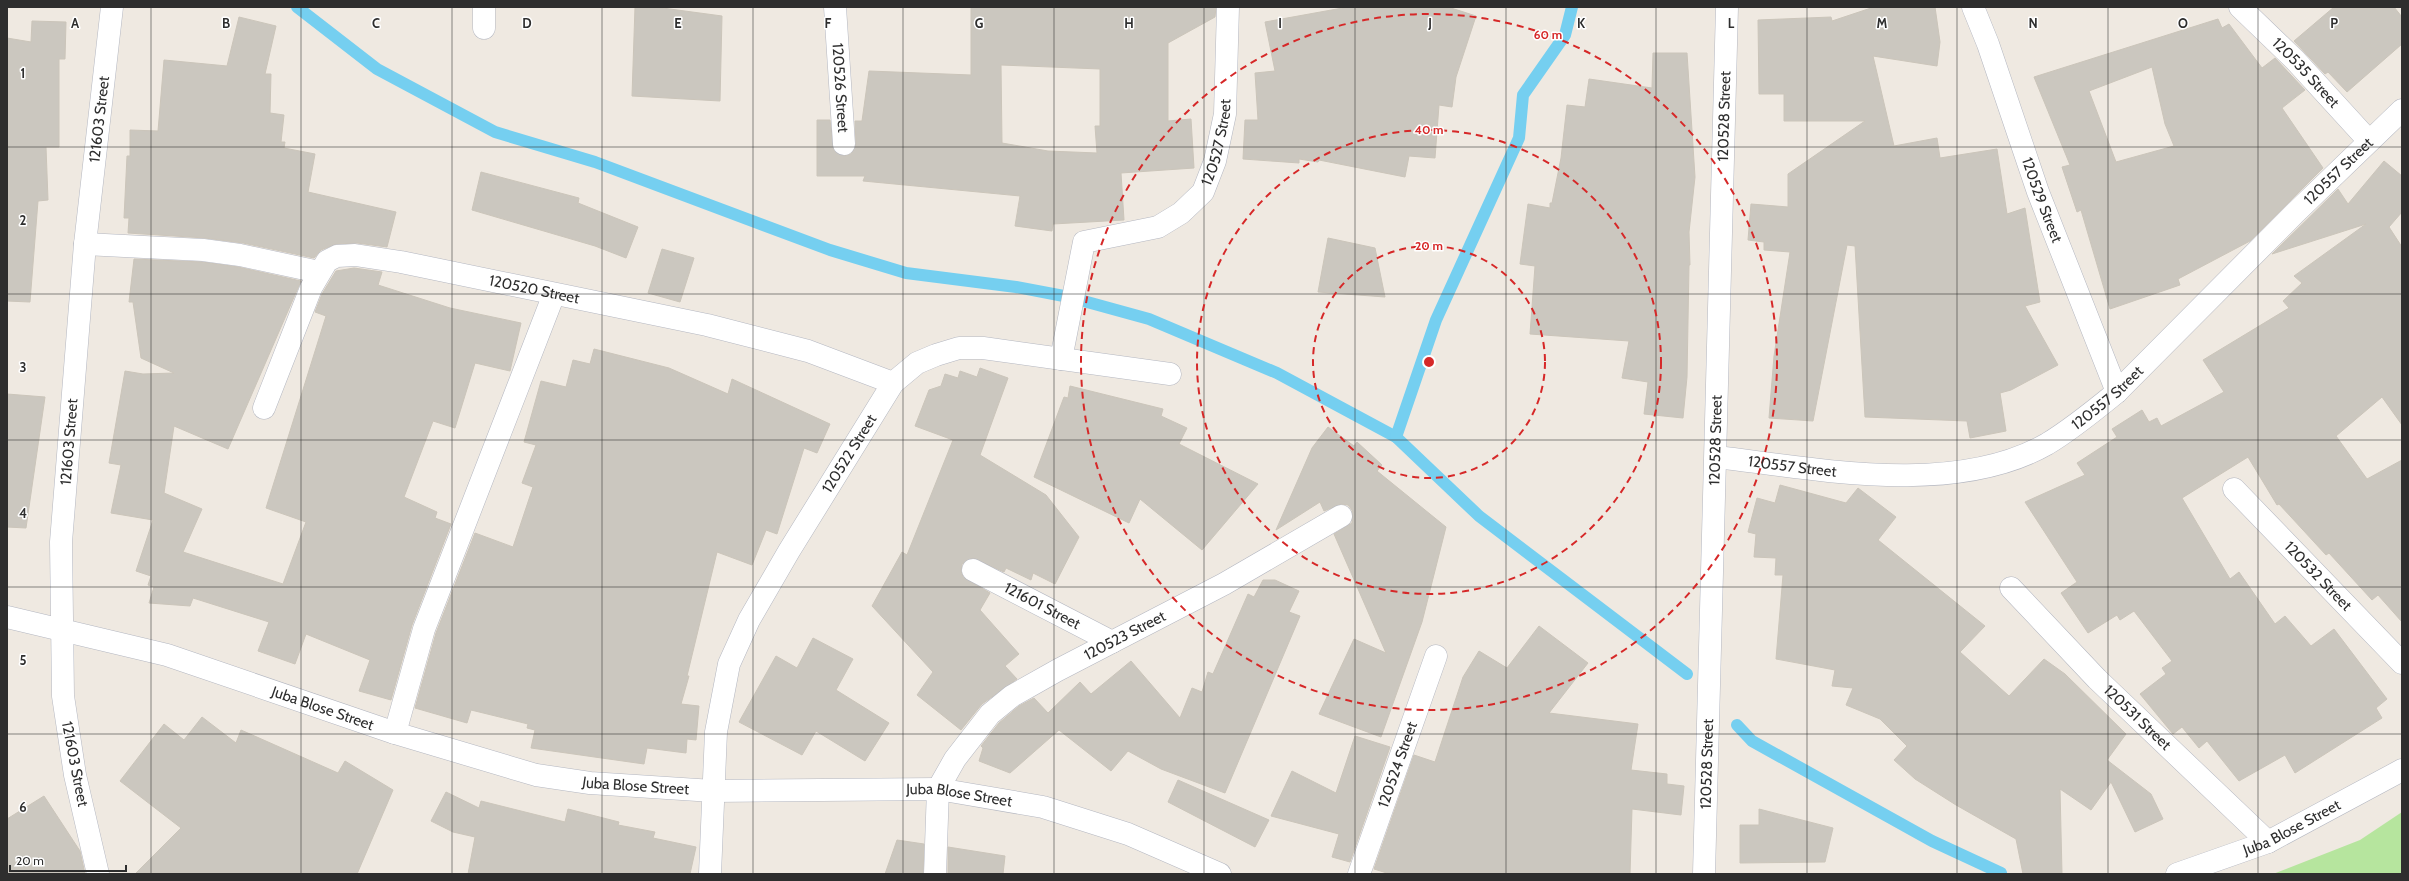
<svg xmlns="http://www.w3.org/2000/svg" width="2409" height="881" font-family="Cabin,sans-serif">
	<rect width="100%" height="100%" fill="#efe9e1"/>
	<polygon fill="#b6e59e" points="2402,812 2402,874 2273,874 2360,840"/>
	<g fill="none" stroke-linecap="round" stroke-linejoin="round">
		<g stroke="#75cff0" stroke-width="12">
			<polyline points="297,7 377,69 495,132 595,162 830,250 906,273 1016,287 1069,297 1149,319 1277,373 1396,437 1479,516 1687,674"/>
			<polyline points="1396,437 1436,320 1519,138 1523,95 1565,35 1572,7"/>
			<polyline points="1737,725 1752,741 1932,841 2001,873"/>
		</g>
	</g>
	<g fill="#cbc7bf" stroke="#cbc5ba" fill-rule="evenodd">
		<polygon points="635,7 655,7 722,16 720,101 632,96"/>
		<path d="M971 7H1216L1215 17 1168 43V121L1191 119 1194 168 1121 173 1124 220 1053 224 1052 231 1015 226 1020 196 863 181 865 176H817V120H830L834 151 844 156 851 154 856 144 855 121H862L869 71 971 75ZM1001 65 1100 69V126H1095L1097 153 1048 151 1002 143Z"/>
		<polygon points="1348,7 1448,7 1476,16 1456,77 1452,107 1439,105 1435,158 1409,156 1405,177 1319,160 1318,162 1299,159 1299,163 1243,159 1245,120 1258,120 1255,73 1275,71 1265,22"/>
		<polygon points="1874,7 1935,7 1940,42 1937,66 1873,56 1894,146 1937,138 1940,158 1997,149 2007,214 2025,208 2040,302 2025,306 2058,365 2011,390 2000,393 2006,431 1970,438 1967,421 1865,417 1855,246 1847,245 1813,421 1769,418 1774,356 1790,252 1764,250 1764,242 1748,240 1751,204 1788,207 1788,174 1865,121 1784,121 1784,94 1759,94 1758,20 1831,17 1832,21"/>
		<polygon points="2334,7 2394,7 2402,17 2402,44 2347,92 2328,72 2325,74 2294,41"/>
		<polygon points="239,17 276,26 265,74 271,74 270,113 284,115 281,142 285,142 284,148 315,154 308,192 396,212 387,247 357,243 336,244 321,250 314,258 243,243 205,238 128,233 129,218 124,218 127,156 130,156 130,130 158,131 164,60 227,66"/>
		<path d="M2218 19 2222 28 2229 24 2262 68 2275 58 2305 90 2282 108 2323 168 2250 241 2178 279 2180 285 2110 309 2081 210 2077 212 2062 167 2070 165 2034 77ZM2152 67 2165 124 2174 146 2116 162 2089 91Z"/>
		<polygon points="32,21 66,22 65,59 59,59 59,147 46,147 48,200 38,201 30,302 7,301 7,38 31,42"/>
		<polygon points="1653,53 1687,53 1695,177 1689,232 1690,265 1689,265 1687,377 1683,418 1644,414 1648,382 1622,378 1629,341 1530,334 1535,266 1520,264 1528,204 1550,208 1550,203 1552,203 1561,158 1567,105 1585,107 1589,79 1652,88"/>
		<polygon points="2384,161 2402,176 2402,212 2389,227 2402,247 2402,425 2382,397 2336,436 2367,479 2402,460 2402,622 2378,595 2372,600 2329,553 2326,555 2279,504 2277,505 2248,457 2182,498 2230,579 2239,572 2275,624 2285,616 2311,646 2334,629 2387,699 2376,708 2382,718 2295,773 2285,755 2239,781 2207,741 2199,748 2182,727 2173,734 2140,694 2166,674 2162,668 2172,661 2134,611 2120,620 2117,615 2088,633 2061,593 2077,582 2025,502 2085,475 2077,463 2117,437 2112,429 2142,410 2149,422 2157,418 2161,426 2224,392 2203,360 2289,308 2283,301 2302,283 2294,276 2366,224 2272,254 2338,189 2348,204"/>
		<polygon points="481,172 579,198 578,203 638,227 626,258 595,246 472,210"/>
		<polygon points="1328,238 1375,248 1385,297 1318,292"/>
		<polygon points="662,249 694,258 680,302 648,293"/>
		<polygon points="134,259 202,262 238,267 301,281 228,449 174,426 164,493 202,509 183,552 283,584 306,522 266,508 326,316 315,312 322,294 336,271 354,268 382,272 378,285 450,308 521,323 510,371 475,363 455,428 433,421 404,497 437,512 435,518 451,524 412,625 391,700 359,691 370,660 306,634 295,664 258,651 269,622 193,598 190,606 149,603 154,587 148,585 151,576 136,571 153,520 111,513 121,465 109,463 125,371 143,374 174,373 141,358 133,302 129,302"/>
		<polygon points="594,349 669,368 728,394 732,379 830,424 817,453 804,448 777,534 766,530 752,565 717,552 687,676 689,676 681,704 699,706 696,740 687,739 686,753 647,748 644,764 531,748 535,730 527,728 528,724 471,710 467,723 415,708 436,633 475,533 513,547 533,487 522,483 536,445 524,442 541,381 566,387 573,360 590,364"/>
		<polygon points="980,368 1008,378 980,455 1046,495 1079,537 1055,584 1033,573 1031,580 1006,568 1004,572 973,558 962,564 961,571 963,577 990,593 980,610 1019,654 1005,666 1017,679 982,704 961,730 917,695 933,672 872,606 902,552 907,555 953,440 915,426 929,390 941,386 945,374 958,378 960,371 977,377"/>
		<polygon points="1070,386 1163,409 1161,416 1187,428 1179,444 1258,484 1202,550 1140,499 1129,523 1034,477 1064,397 1068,398"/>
		<polygon points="7,394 45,397 26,528 7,527"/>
		<polygon points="1328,427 1354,446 1357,442 1382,465 1377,471 1446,527 1422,622 1381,737 1319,714 1354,639 1386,653 1334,534 1352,523 1352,510 1348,505 1341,504 1324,511 1320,502 1276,530 1312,448"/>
		<polygon points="1780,485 1846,503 1858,488 1896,517 1878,540 1985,626 1960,652 2009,696 2044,659 2065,674 2126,734 2107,760 2151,794 2163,819 2135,832 2111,782 2091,810 2060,789 2062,874 2023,874 2016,839 1956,805 1915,779 1894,760 1907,746 1880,719 1846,705 1853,688 1832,686 1835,670 1776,659 1783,575 1775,575 1776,558 1754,557 1756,534 1748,532 1757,498 1775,503"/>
		<polygon points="1263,580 1275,580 1299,591 1289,612 1300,616 1225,793 1161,769 1128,751 1111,771 1059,730 1010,773 979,761 983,748 981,746 999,723 1019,706 1034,698 1048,713 1080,682 1091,694 1131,661 1180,718 1192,688 1202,692 1208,672 1213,674 1248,594 1254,597"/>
		<polygon points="1539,626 1588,663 1549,713 1638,724 1631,770 1667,774 1667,784 1684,786 1681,815 1632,809 1630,874 1390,874 1374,869 1414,755 1435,762 1463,677 1479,651 1507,668"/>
		<polygon points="813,638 853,659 836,690 889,723 865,761 816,731 802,755 739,722 776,656 797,668"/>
		<polygon points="202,717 236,743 241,730 338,773 345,761 393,790 357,874 135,874 181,828 120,781 164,724 184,740"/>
		<polygon points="1355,736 1390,747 1350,862 1332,857 1339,834 1271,816 1292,771 1336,793"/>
		<polygon points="1178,780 1269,820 1255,847 1168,802"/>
		<polygon points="446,792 479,808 481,801 565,822 568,809 619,822 618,825 655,832 653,838 696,847 690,874 468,874 475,837 453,832 431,821"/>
		<polygon points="44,796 80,851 85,874 7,874 7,819"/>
		<polygon points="1759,809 1833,828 1825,862 1740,863 1740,825 1759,825"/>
		<polygon points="897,840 924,844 923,874 885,874"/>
		<polygon points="948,847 1005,856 1003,874 948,874"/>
	</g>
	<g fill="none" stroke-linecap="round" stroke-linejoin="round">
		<g stroke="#b4b7c1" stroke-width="23">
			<g id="street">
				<path id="s1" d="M835 7 844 144"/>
				<path id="s2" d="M1973 7 1988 44 2038 192 2117 392"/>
				<path id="s3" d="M2240 7 2295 60 2369 141"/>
				<polyline points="484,28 484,7"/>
				<polyline points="85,244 203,250 240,255 319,272"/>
				<path id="s4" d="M1061 359 1084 242 1158 227 1181 213 1203 192 1215 161 1225 114 1228 7"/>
				<path id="s5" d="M264 408 311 288 327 261 337 256 355 255 401 262 707 325 808 351 893 383"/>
				<path id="s6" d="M1717 457C1817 469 1954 497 2047 444 2072 429 2095 410 2117 392L2295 213 2402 110"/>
				<path id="s7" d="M2234 489 2402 663"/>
				<path id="s8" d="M973 570 1112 642"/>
				<path id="s9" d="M2011 588 2097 679 2268 842"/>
				<path id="s10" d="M7 617 167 655 395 733 536 775 590 783 713 791 938 789 1043 807 1128 834 1220 874"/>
				<polyline points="395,733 424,629 554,294"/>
				<path id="s11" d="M98 874 75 775 63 696 61 542 85 244 112 7"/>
				<path id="s12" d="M710 874 716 732 729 664 749 620 789 551 893 383 917 363 936 355 959 348H983L1170 374"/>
				<path id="s13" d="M935 874 938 789 955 759 990 714 1012 696 1058 670 1224 584 1341 516"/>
				<path id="s14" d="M1359 874 1436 656"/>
				<path id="s15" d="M1704 874 1727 7"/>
				<path id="s16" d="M2177 874 2268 842 2402 770"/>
			</g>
		</g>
		<use href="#street" stroke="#fff" stroke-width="22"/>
	</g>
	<path fill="none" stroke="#2e2e2e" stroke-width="1" stroke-opacity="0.55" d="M151 7V874M301 7V874M452 7V874M602 7V874M753 7V874M903 7V874M1054 7V874M1204 7V874M1355 7V874M1506 7V874M1656 7V874M1807 7V874M1957 7V874M2108 7V874M2258 7V874M7 147H2402M7 294H2402M7 440H2402M7 587H2402M7 734H2402"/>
	<g fill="none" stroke="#d62828" stroke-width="2" stroke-dasharray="7 5">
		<circle cx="1429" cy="362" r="116"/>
		<circle cx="1429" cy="362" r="232"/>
		<circle cx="1429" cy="362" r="348"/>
	</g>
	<g text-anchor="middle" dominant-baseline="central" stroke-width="3" stroke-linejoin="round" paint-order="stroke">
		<g font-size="15" fill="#2e2e2e" stroke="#fff">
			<text stroke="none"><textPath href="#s3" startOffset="93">120535 Street</textPath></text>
			<text stroke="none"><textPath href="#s1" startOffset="81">120526 Street</textPath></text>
			<text stroke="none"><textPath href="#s15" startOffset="758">120528 Street</textPath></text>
			<text stroke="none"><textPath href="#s11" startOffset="760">121603 Street</textPath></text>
			<text stroke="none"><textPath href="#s4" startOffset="304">120527 Street</textPath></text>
			<text stroke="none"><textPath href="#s6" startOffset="736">120557 Street</textPath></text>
			<text stroke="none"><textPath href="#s2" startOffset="205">120529 Street</textPath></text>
			<text stroke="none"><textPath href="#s5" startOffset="372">120520 Street</textPath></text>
			<text stroke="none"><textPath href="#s6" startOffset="412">120557 Street</textPath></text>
			<text stroke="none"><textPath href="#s11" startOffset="436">121603 Street</textPath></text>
			<text stroke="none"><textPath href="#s15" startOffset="434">120528 Street</textPath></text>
			<text stroke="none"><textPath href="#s12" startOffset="454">120522 Street</textPath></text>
			<text stroke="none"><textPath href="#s6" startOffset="76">120557 Street</textPath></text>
			<text stroke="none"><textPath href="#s7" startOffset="121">120532 Street</textPath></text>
			<text stroke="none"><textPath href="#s8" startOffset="78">121601 Street</textPath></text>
			<text stroke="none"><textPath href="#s13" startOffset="333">120523 Street</textPath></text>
			<text stroke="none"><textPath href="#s10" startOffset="329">Juba Blose Street</textPath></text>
			<text stroke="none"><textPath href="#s9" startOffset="181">120531 Street</textPath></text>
			<text transform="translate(75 764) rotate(79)">121603 Street</text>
			<text stroke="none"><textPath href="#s15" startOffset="110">120528 Street</textPath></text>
			<text stroke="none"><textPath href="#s14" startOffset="116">120524 Street</textPath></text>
			<text stroke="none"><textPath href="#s10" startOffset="653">Juba Blose Street</textPath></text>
			<text stroke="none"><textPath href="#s10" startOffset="977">Juba Blose Street</textPath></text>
			<text stroke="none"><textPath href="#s16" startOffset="124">Juba Blose Street</textPath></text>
		</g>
	</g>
	<g font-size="13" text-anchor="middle" font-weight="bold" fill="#2e2e2e" stroke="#fff" stroke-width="3" stroke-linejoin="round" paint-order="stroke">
		<text x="75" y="28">A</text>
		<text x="226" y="28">B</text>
		<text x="376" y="28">C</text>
		<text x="527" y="28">D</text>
		<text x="678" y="28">E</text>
		<text x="828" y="28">F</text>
		<text x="979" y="28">G</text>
		<text x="1129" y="28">H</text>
		<text x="1280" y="28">I</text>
		<text x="1430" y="28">J</text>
		<text x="1581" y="28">K</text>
		<text x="1731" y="28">L</text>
		<text x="1882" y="28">M</text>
		<text x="2033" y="28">N</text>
		<text x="2183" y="28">O</text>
		<text x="2334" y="28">P</text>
		<text x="23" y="78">1</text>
		<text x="23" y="225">2</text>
		<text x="23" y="372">3</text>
		<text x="23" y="518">4</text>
		<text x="23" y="665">5</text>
		<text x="23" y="812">6</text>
	</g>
	<circle cx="1429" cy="362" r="6" fill="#d62828" stroke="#fff" stroke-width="2"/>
	<g font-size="12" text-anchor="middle" font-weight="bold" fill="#d62828" stroke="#fff" stroke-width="3" stroke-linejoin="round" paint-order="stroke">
		<text x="1548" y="39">60 m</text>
		<text x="1429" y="134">40 m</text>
		<text x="1429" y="250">20 m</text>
	</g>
	<rect width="2409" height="881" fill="none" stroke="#2e2e2e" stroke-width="16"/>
	<path d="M10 865v6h116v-6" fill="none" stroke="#2e2e2e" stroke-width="2"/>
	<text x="16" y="865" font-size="12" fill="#2e2e2e" stroke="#ffffff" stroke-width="3" paint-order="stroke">20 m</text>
</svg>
